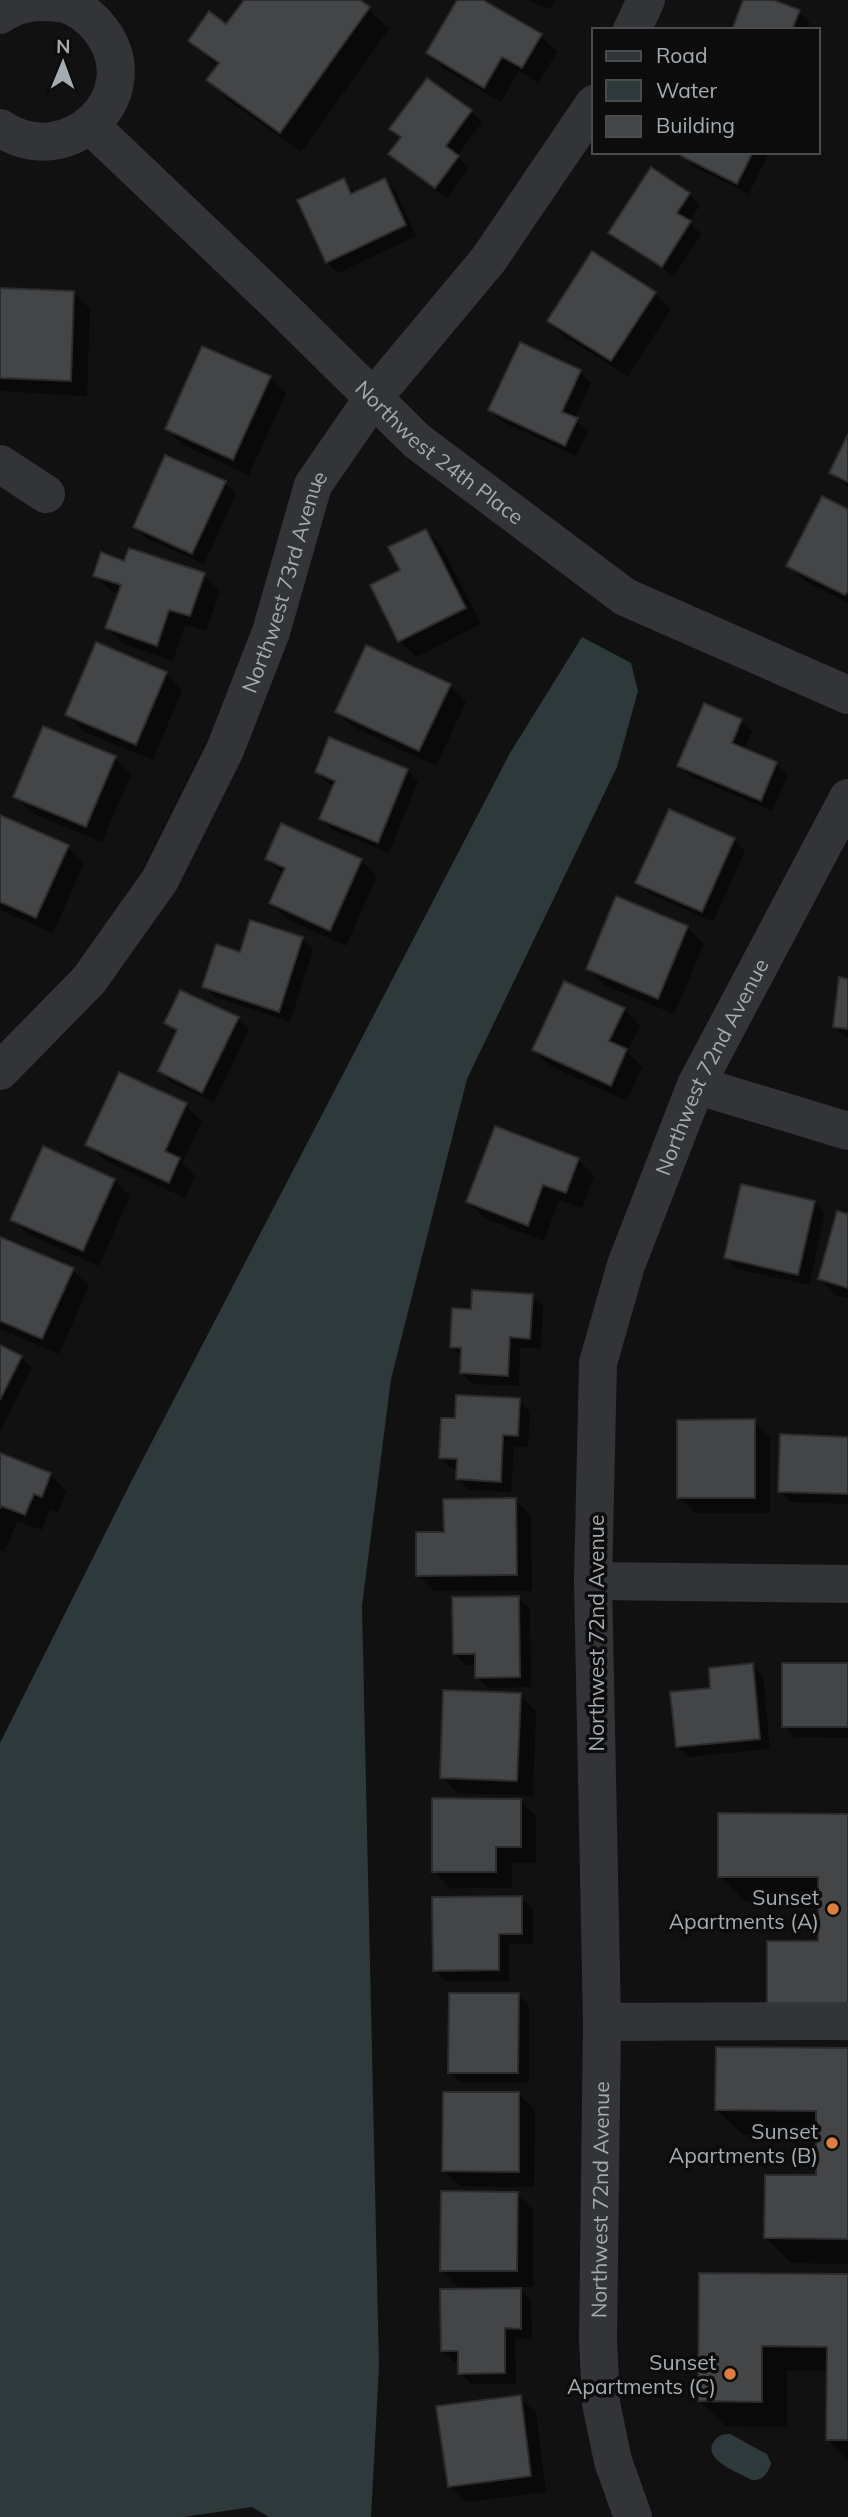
<svg xmlns="http://www.w3.org/2000/svg" width="848" height="2517" font-family="Mulish,sans-serif">
	<rect width="100%" height="100%" fill="#111112"/>
	<g fill="#2e393b">
		<polygon points="582,637 631,663 638,691 617,767 467,1079 391,1379 362,1606 379,2367 371,2517 269,2517 252,2507 183,2517 0,2517 0,1743 130,1484 510,753"/>
		<path d="M730 2434 767 2454 771 2463C769 2472 763 2481 752 2480 740 2473 699 2459 715 2440 719 2435 723 2434 730 2434Z"/>
	</g>
	<g fill="#0007">
		<polygon points="246,0 357,0 389,29 301,152 228,100 208,80 218,67 190,41 227,26"/>
		<polygon points="459,0 480,0 541,36 557,52 538,83 519,71 501,102 444,69 428,53"/>
		<polygon points="527,0 555,0 551,9"/>
		<polygon points="745,0 770,0 799,12 810,23 807,30 733,30"/>
		<polygon points="471,111 482,122 457,156 469,168 447,198 401,165 390,154 402,138 392,128"/>
		<polygon points="684,152 769,152 749,194 694,167 683,155"/>
		<polygon points="344,180 356,194 384,180 396,192 416,236 338,273 327,262"/>
		<polygon points="689,194 700,205 689,222 701,234 674,276 622,243 611,232"/>
		<polygon points="0,289 74,292 90,309 87,396 0,391"/>
		<polygon points="654,293 671,309 628,376 565,337 549,321"/>
		<polygon points="580,372 591,383 574,419 588,431 576,456 501,421 490,410"/>
		<polygon points="270,377 286,393 249,475 183,445 167,429"/>
		<polygon points="848,438 848,487 831,473"/>
		<polygon points="225,483 236,494 204,564 146,538 135,527"/>
		<polygon points="848,511 848,603 805,581 788,565"/>
		<polygon points="426,531 442,547 481,624 416,657 400,641 402,570"/>
		<polygon points="95,575 204,575 220,591 206,631 185,625 173,661 123,644 107,628 119,594 111,591"/>
		<polygon points="166,673 182,690 153,760 83,731 67,715"/>
		<polygon points="450,686 466,702 436,766 353,727 337,711"/>
		<polygon points="741,721 752,732 744,750 776,763 788,775 772,811 690,776 679,765"/>
		<polygon points="115,758 131,774 102,842 32,813 16,797"/>
		<polygon points="407,770 418,781 389,853 333,830 321,819 335,786 328,783 317,772"/>
		<polygon points="0,817 68,847 84,863 53,933 0,910"/>
		<polygon points="734,840 745,851 713,922 649,893 638,882"/>
		<polygon points="267,859 361,860 377,876 346,946 287,919 271,903 284,875"/>
		<polygon points="617,898 687,928 704,944 674,1014 604,985 588,968"/>
		<polygon points="302,939 313,950 290,1022 215,997 204,986 241,954"/>
		<polygon points="848,981 848,1038 834,1027"/>
		<polygon points="624,1009 640,1026 627,1052 642,1067 627,1101 550,1066 534,1050"/>
		<polygon points="238,1019 249,1030 214,1102 171,1082 160,1071 177,1034 166,1023"/>
		<polygon points="185,1105 202,1121 182,1163 195,1176 185,1198 104,1160 88,1144"/>
		<polygon points="578,1159 594,1176 582,1208 559,1200 544,1241 484,1218 468,1202"/>
		<polygon points="114,1180 130,1196 99,1266 29,1235 12,1219"/>
		<polygon points="814,1202 825,1213 809,1285 737,1269 726,1258"/>
		<polygon points="848,1215 848,1298 836,1295 820,1279"/>
		<polygon points="0,1239 73,1270 89,1286 59,1354 0,1329"/>
		<polygon points="532,1295 543,1306 541,1349 520,1347 519,1386 473,1384 462,1373 463,1358 452,1347 472,1311"/>
		<polygon points="0,1346 21,1357 32,1368 0,1432"/>
		<polygon points="519,1400 530,1411 528,1447 514,1446 511,1492 469,1490 458,1478 458,1469 452,1469 441,1458 456,1420"/>
		<polygon points="754,1421 770,1437 770,1513 695,1513 679,1497"/>
		<polygon points="848,1438 848,1504 791,1502 780,1491"/>
		<polygon points="0,1455 50,1475 66,1491 58,1512 50,1509 42,1530 17,1521 5,1552 0,1550"/>
		<polygon points="515,1500 531,1516 532,1591 434,1591 418,1575 445,1533"/>
		<polygon points="519,1598 530,1609 531,1687 488,1688 477,1677 477,1665 466,1665 455,1654"/>
		<polygon points="752,1665 763,1676 770,1749 689,1757 677,1746 712,1689"/>
		<polygon points="848,1665 848,1738 795,1737 784,1726"/>
		<polygon points="520,1695 536,1711 533,1796 458,1793 442,1777"/>
		<polygon points="520,1800 536,1817 536,1863 512,1863 512,1888 450,1888 434,1871"/>
		<polygon points="848,1816 820,1902 745,1901 720,1876"/>
		<polygon points="522,1898 533,1909 533,1944 509,1944 509,1981 446,1981 434,1970"/>
		<polygon points="518,1995 529,2006 529,2083 461,2083 450,2072"/>
		<polygon points="848,2049 848,2264 791,2263 766,2238 817,2177 818,2135 743,2135 717,2110"/>
		<polygon points="519,2094 535,2110 534,2187 460,2186 443,2170"/>
		<polygon points="517,2194 533,2210 533,2287 518,2287 531,2301 532,2339 515,2339 516,2384 471,2384 460,2373 460,2362 454,2362 443,2350 468,2287 458,2287 442,2271"/>
		<polygon points="701,2275 848,2275 848,2459 828,2440 829,2371 787,2371 787,2427 725,2426 700,2401"/>
		<polygon points="520,2397 536,2413 546,2492 465,2502 449,2486"/>
	</g>
	<g fill="#434547" stroke="#2b2c2e" stroke-width="2">
		<polygon points="244,0 360,0 370,7 280,133 206,80 219,63 188,41 209,11 226,24"/>
		<polygon points="457,0 483,0 542,34 522,68 502,57 484,88 426,53"/>
		<polygon points="743,0 774,0 800,10 792,30 732,30"/>
		<polygon points="427,78 472,110 446,146 459,156 435,188 388,154 401,137 389,129"/>
		<polygon points="682,152 753,152 737,184 681,156"/>
		<polygon points="651,167 690,193 677,213 691,221 662,267 608,233"/>
		<polygon points="344,178 351,194 385,178 406,225 326,263 297,200"/>
		<polygon points="592,251 656,292 611,361 547,321"/>
		<polygon points="0,288 74,291 71,381 0,378"/>
		<polygon points="520,342 581,370 562,412 578,418 565,446 488,410"/>
		<polygon points="202,346 271,376 233,460 165,429"/>
		<polygon points="848,434 848,482 829,473"/>
		<polygon points="165,455 226,481 192,554 133,527"/>
		<polygon points="822,496 848,509 848,591 845,595 786,566"/>
		<polygon points="426,529 466,608 398,642 370,585 400,570 388,547"/>
		<polygon points="129,548 205,573 190,616 169,610 157,646 105,628 121,585 93,576 101,552 124,561"/>
		<polygon points="96,642 167,672 136,745 65,715"/>
		<polygon points="366,645 451,684 419,751 335,712"/>
		<polygon points="704,703 742,719 732,743 777,762 761,801 677,766"/>
		<polygon points="43,726 116,756 86,827 13,797"/>
		<polygon points="329,737 408,769 378,843 319,819 335,781 315,772"/>
		<polygon points="669,809 735,838 702,912 635,883"/>
		<polygon points="0,815 69,845 36,918 0,902"/>
		<polygon points="281,823 362,859 330,931 269,903 285,868 265,859"/>
		<polygon points="616,896 688,926 658,999 586,969"/>
		<polygon points="250,920 303,937 279,1012 202,987 216,944 240,952"/>
		<polygon points="839,977 848,979 848,1029 833,1027"/>
		<polygon points="564,981 625,1008 609,1041 627,1049 611,1086 532,1050"/>
		<polygon points="180,990 239,1017 202,1093 158,1071 177,1030 164,1023"/>
		<polygon points="119,1072 187,1103 165,1151 180,1158 169,1183 85,1145"/>
		<polygon points="495,1126 579,1158 566,1193 543,1185 528,1226 466,1202"/>
		<polygon points="43,1146 115,1179 83,1251 10,1220"/>
		<polygon points="741,1184 815,1201 798,1275 724,1258"/>
		<polygon points="837,1211 848,1214 848,1288 818,1279"/>
		<polygon points="0,1237 74,1268 42,1339 0,1321"/>
		<polygon points="472,1290 533,1294 530,1339 510,1337 508,1376 460,1373 461,1348 450,1347 452,1308 471,1309"/>
		<polygon points="0,1345 22,1356 0,1400"/>
		<polygon points="456,1395 520,1398 518,1436 503,1435 501,1482 456,1479 457,1459 439,1458 441,1418 455,1418"/>
		<polygon points="755,1419 755,1498 677,1498 677,1420"/>
		<polygon points="780,1434 848,1437 848,1494 778,1492"/>
		<polygon points="0,1453 51,1473 42,1497 34,1494 25,1515 1,1506 0,1509"/>
		<polygon points="516,1498 517,1575 416,1576 416,1532 444,1532 443,1499"/>
		<polygon points="519,1596 520,1677 475,1678 475,1654 453,1654 452,1597"/>
		<polygon points="753,1663 760,1739 676,1747 670,1692 710,1688 709,1668"/>
		<rect x="782" y="1663" width="66" height="64"/>
		<polygon points="443,1690 521,1693 517,1781 440,1778"/>
		<polygon points="432,1798 521,1799 521,1847 496,1847 496,1872 432,1872"/>
		<polygon points="718,1813 848,1814 848,2005 767,2005 767,1941 818,1941 818,1877 718,1877"/>
		<polygon points="522,1896 522,1934 499,1934 499,1970 433,1971 432,1897"/>
		<polygon points="449,1993 519,1993 518,2073 448,2073"/>
		<polygon points="716,2047 848,2048 848,2239 764,2238 765,2175 816,2175 816,2111 715,2110"/>
		<polygon points="443,2092 519,2092 519,2172 442,2171"/>
		<polygon points="441,2191 518,2192 517,2271 440,2271"/>
		<polygon points="699,2273 848,2274 848,2440 826,2440 827,2347 762,2346 762,2402 698,2401"/>
		<polygon points="521,2288 521,2329 505,2328 505,2373 458,2374 458,2351 441,2351 440,2289"/>
		<polygon points="521,2395 531,2476 448,2487 436,2406"/>
	</g>
	<g fill="none" stroke-linecap="round" stroke-linejoin="round">
		<g stroke="#323437" stroke-width="38">
			<path d="M0 15C20 1 42 0 66 4 80 9 91 17 100 29 151 94 68 174 0 128"/>
			<polyline points="632,30 646,0"/>
			<path id="s1" d="M91 126 277 303 417 441 625 597 848 695"/>
			<polyline points="0,464 46,494"/>
			<path id="s2" d="M0 1071 89 980 160 880 225 750 271 632 313 485 373 398 489 259 594 104"/>
			<polyline points="696,1085 848,1131"/>
			<polyline points="593,1581 848,1584"/>
			<polyline points="602,2022 848,2021"/>
			<path id="s3" d="M633 2517 613 2461 601 2403 598 2340 602 2022 593 1581 598 1363 626 1265 696 1085 848 798"/>
		</g>
	</g>
	<g fill="#dc7e40" stroke="#0c0c0d" stroke-width="2.5">
		<circle cx="833" cy="1909" r="7"/>
		<circle cx="832" cy="2143" r="7"/>
		<circle cx="730" cy="2374" r="7"/>
	</g>
	<g text-anchor="middle" dominant-baseline="central" stroke-width="7" stroke-linejoin="round" paint-order="stroke">
		<g font-size="21" fill="#a4acb1" stroke="#0c0c0d">
			<text stroke="none"><textPath href="#s1" startOffset="478">Northwest 24th Place</textPath></text>
			<text stroke="none"><textPath href="#s2" startOffset="574">Northwest 73rd Avenue</textPath></text>
			<text stroke="none"><textPath href="#s3" startOffset="1477">Northwest 72nd Avenue</textPath></text>
			<text transform="translate(596 1633) rotate(-90)">Northwest 72nd Avenue</text>
			<text stroke="none"><textPath href="#s3" startOffset="322">Northwest 72nd Avenue</textPath></text>
		</g>
		<g font-size="21" fill="#a4acb1" stroke="#0c0c0d" text-anchor="end">
			<text x="819" y="1897">Sunset<tspan x="819" dy="24">Apartments (A)</tspan></text>
			<text x="818" y="2131">Sunset<tspan x="818" dy="24">Apartments (B)</tspan></text>
			<text x="716" y="2362">Sunset<tspan x="716" dy="24">Apartments (C)</tspan></text>
		</g>
	</g>
	<rect x="592" y="28" width="228" height="126" fill="#0c0c0d" stroke="#494c4f" stroke-width="2"/>
	<rect x="606" y="51" width="35" height="10" fill="#323437" stroke="#494c4f" stroke-width="2"/>
	<text x="656" y="63" font-size="21" fill="#a4acb1">Road</text>
	<rect x="606" y="80" width="35" height="21" fill="#2e393b" stroke="#494c4f" stroke-width="2"/>
	<text x="656" y="98" font-size="21" fill="#a4acb1">Water</text>
	<rect x="606" y="116" width="35" height="21" fill="#434547" stroke="#494c4f" stroke-width="2"/>
	<text x="656" y="133" font-size="21" fill="#a4acb1">Building</text>
	<g transform="translate(63 63) rotate(1)" stroke="#0c0c0d" stroke-width="5" paint-order="stroke">
	<path d="M0-5L12 26L0 18L-12 26Z" fill="#a4acb1"/>
	<text y="-10" font-size="19" font-weight="bold" text-anchor="middle" fill="#a4acb1">N</text>
	</g>
</svg>
